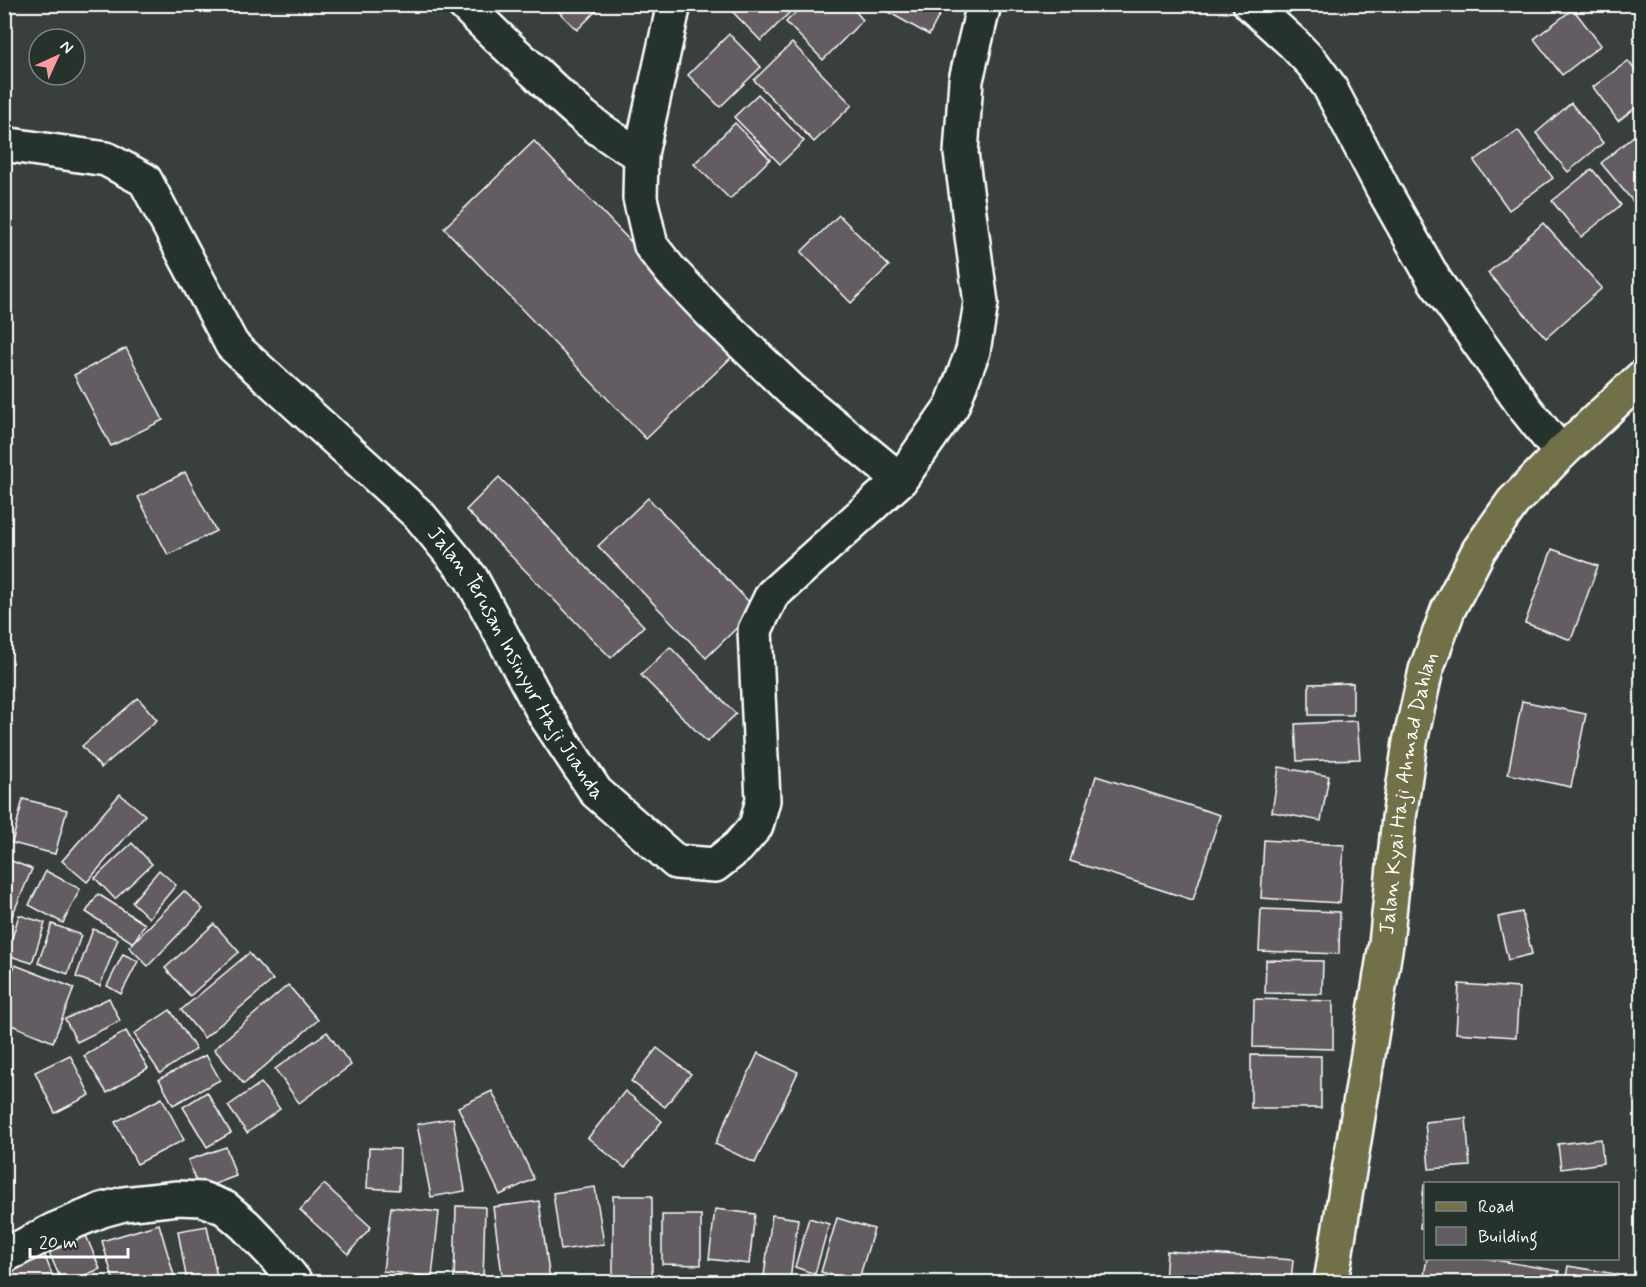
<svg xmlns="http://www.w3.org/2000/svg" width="1646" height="1287" font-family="Mynerve,sans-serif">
	<rect width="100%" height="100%" fill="#383f3d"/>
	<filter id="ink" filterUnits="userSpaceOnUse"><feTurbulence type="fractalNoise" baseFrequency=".0167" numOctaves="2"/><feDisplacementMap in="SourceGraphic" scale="12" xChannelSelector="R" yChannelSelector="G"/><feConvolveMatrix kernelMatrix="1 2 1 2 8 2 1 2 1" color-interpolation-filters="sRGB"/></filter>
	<g filter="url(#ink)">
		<g fill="#635b63" stroke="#fff" stroke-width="1.5">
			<polygon points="551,4 603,4 577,30"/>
			<polygon points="725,4 798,4 761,41"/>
			<polygon points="804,4 849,4 863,20 823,60 786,22"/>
			<polygon points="874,4 945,4 929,35"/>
			<polygon points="1573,9 1601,45 1562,75 1534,39"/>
			<polygon points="729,34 761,67 720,107 688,75"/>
			<polygon points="792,43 852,105 814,142 754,80"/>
			<polygon points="1628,61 1642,79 1642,103 1618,121 1593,87"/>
			<polygon points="758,94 804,141 780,164 734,117"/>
			<polygon points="1571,103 1603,143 1568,172 1536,133"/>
			<polygon points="735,123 770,159 730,199 694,164"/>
			<polygon points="1642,129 1642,208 1640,210 1601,163"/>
			<polygon points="1518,130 1553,178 1509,210 1474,161"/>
			<polygon points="534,141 737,352 646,439 444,228"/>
			<polygon points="1592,169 1621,205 1581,237 1552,201"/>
			<polygon points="839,215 889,266 851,303 801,252"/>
			<polygon points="1543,223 1602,288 1546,338 1488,273"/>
			<polygon points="126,348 163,420 111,446 74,375"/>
			<polygon points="185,472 216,531 168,555 138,497"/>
			<polygon points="499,477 644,626 611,658 466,510"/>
			<polygon points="648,498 756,609 706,658 598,546"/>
			<polygon points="1552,549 1598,566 1571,640 1525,623"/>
			<polygon points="670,647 736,714 707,742 641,675"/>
			<polygon points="1353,683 1353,715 1309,715 1309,684"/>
			<polygon points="138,698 157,720 101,768 82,746"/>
			<polygon points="1522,701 1586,714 1571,787 1508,774"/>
			<polygon points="1357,721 1360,759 1297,761 1295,724"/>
			<polygon points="1279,767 1329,776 1321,821 1272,812"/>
			<polygon points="1096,776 1220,815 1193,900 1070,861"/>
			<polygon points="120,794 145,815 87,882 62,861"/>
			<polygon points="23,799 67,810 55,854 12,843"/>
			<polygon points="1264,840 1344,845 1340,903 1261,898"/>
			<polygon points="132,843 152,864 115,899 95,878"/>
			<polygon points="4,858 32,869 12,916 4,913"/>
			<polygon points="159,870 176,885 149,918 132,902"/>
			<polygon points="46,871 80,889 63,923 29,905"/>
			<polygon points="184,891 203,909 148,966 129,947"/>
			<polygon points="98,894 145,924 133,943 86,912"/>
			<polygon points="1261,909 1340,912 1339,954 1259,951"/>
			<polygon points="1522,912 1532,954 1508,960 1498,917"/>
			<polygon points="19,915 45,923 32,963 7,955"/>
			<polygon points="52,924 81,935 68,974 38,963"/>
			<polygon points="214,924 239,952 190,996 165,968"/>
			<polygon points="93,929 118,939 100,986 76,977"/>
			<polygon points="249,953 273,980 204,1038 181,1010"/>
			<polygon points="123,954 138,961 121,994 107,986"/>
			<polygon points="1266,960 1323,961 1322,994 1265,993"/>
			<polygon points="15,965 74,988 53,1042 4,1022 4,993"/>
			<polygon points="1459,984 1519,988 1516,1037 1456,1033"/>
			<polygon points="288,985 318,1020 244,1084 214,1049"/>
			<polygon points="109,998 120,1021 77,1042 65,1019"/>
			<polygon points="1254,999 1333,1001 1333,1049 1253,1047"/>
			<polygon points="170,1010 196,1049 160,1073 134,1034"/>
			<polygon points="126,1031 148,1068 107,1093 84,1056"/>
			<polygon points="327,1032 351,1065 299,1103 275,1069"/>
			<polygon points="657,1048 691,1074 665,1107 631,1081"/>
			<polygon points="758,1053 798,1072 755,1163 715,1144"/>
			<polygon points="70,1055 90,1095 55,1113 35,1072"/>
			<polygon points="206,1055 220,1080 173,1105 159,1079"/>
			<polygon points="1251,1055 1321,1056 1321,1108 1251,1108"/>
			<polygon points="261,1083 280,1109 247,1133 228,1106"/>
			<polygon points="492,1091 534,1179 500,1195 458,1107"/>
			<polygon points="625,1091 662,1121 625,1168 588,1138"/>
			<polygon points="207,1092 231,1133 207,1147 183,1107"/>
			<polygon points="162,1098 184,1140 137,1164 115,1122"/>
			<polygon points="453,1118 465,1191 431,1197 417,1124"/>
			<polygon points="1466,1118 1470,1166 1429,1169 1425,1122"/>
			<polygon points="1601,1139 1603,1163 1561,1169 1558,1144"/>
			<polygon points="226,1147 236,1176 199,1190 188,1160"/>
			<polygon points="369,1148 400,1149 399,1190 367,1188"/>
			<polygon points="324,1184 371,1227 348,1254 300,1210"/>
			<polygon points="1424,1185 1426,1185 1426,1229 1420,1228"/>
			<polygon points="595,1187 604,1244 561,1250 553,1193"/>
			<rect x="613" y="1196" width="39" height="85"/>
			<polygon points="539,1201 550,1280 503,1282 493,1207"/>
			<polygon points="456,1206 485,1207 483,1282 454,1282"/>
			<polygon points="391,1207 439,1212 432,1277 383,1271"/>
			<polygon points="715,1209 755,1214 749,1264 709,1259"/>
			<polygon points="662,1215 701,1215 701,1265 662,1264"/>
			<polygon points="772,1215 798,1219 790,1280 764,1276"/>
			<polygon points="809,1218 829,1224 815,1274 795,1267"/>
			<polygon points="837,1218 874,1229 858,1282 821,1272"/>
			<polygon points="159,1224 176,1282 114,1282 102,1241"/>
			<polygon points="82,1226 100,1269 68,1282 62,1282 44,1241"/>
			<polygon points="207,1226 218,1282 187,1282 178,1231"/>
			<polygon points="41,1246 55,1282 4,1282 4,1260"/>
			<polygon points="1167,1251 1293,1260 1291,1282 1165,1282"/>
			<polygon points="1427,1258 1484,1258 1559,1271 1557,1282 1423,1282"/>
			<polygon points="1568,1266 1616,1274 1615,1282 1565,1282"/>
		</g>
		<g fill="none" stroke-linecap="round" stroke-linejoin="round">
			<g stroke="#fff" stroke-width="38">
				<g id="minor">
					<path d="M464 4C487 27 511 50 535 72 568 104 600 135 641 154"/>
					<polyline points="674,4 641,154 640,198 651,246 670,270 710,312 791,390 900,480"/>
					<polyline points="1250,4 1293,43 1313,64 1329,86 1383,189 1435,281 1525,408 1561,453"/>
					<path id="s1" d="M4 144 106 159 145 180 232 345 420 516 471 578 545 715 596 792 676 862 715 865 738 847 756 826 763 800 755 630 772 595 900 480 952 406 973 351 981 303 961 153 966 80 984 4"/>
					<polyline points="4,1256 54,1230 102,1210 124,1204 178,1198 202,1199 225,1208 245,1225 272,1253 295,1282"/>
				</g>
			</g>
			<g stroke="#fff" stroke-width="38">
				<g id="major">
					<path id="s2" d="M1331 1282 1386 944 1399 818 1410 742 1426 670 1448 610 1479 550 1513 502 1561 453 1642 377"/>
				</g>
			</g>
			<use href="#minor" stroke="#26332d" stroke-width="33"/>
			<use href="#major" stroke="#726f4a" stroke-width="33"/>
		</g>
	</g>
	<g text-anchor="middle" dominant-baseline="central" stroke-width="4.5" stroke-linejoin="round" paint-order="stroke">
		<g font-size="21" fill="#fff" stroke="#26332d">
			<text stroke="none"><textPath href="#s1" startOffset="764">Jalan Terusan Insinyur Haji Juanda</textPath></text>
			<text stroke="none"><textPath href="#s2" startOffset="495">Jalan Kyai Haji Ahmad Dahlan</textPath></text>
		</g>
	</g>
	<rect width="1646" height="1287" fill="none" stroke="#26332d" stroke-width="24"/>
	<rect x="12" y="12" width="1622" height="1263" fill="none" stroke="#fff" stroke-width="2" filter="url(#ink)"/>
	<rect x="1424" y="1182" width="195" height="78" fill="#26332d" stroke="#7d8581" stroke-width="1.5"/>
	<rect x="1436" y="1202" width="30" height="9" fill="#726f4a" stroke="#7d8581" stroke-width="1.5"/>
	<text x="1478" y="1212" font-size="18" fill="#ffffff">Road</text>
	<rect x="1436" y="1227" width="30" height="18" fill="#635b63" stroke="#7d8581" stroke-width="1.5"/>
	<text x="1478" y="1242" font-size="18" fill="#ffffff">Building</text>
	<g transform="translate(57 57) rotate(45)"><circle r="28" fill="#26332d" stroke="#7d8581" stroke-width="1.5"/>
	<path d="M0-4.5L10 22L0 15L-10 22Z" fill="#ff9aa2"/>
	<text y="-9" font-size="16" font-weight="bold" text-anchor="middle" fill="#ffffff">N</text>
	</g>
	<path d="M30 1248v9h98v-9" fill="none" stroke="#ffffff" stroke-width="3"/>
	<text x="39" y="1248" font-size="18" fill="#ffffff" stroke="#26332d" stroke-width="4.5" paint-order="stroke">20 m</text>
</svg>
